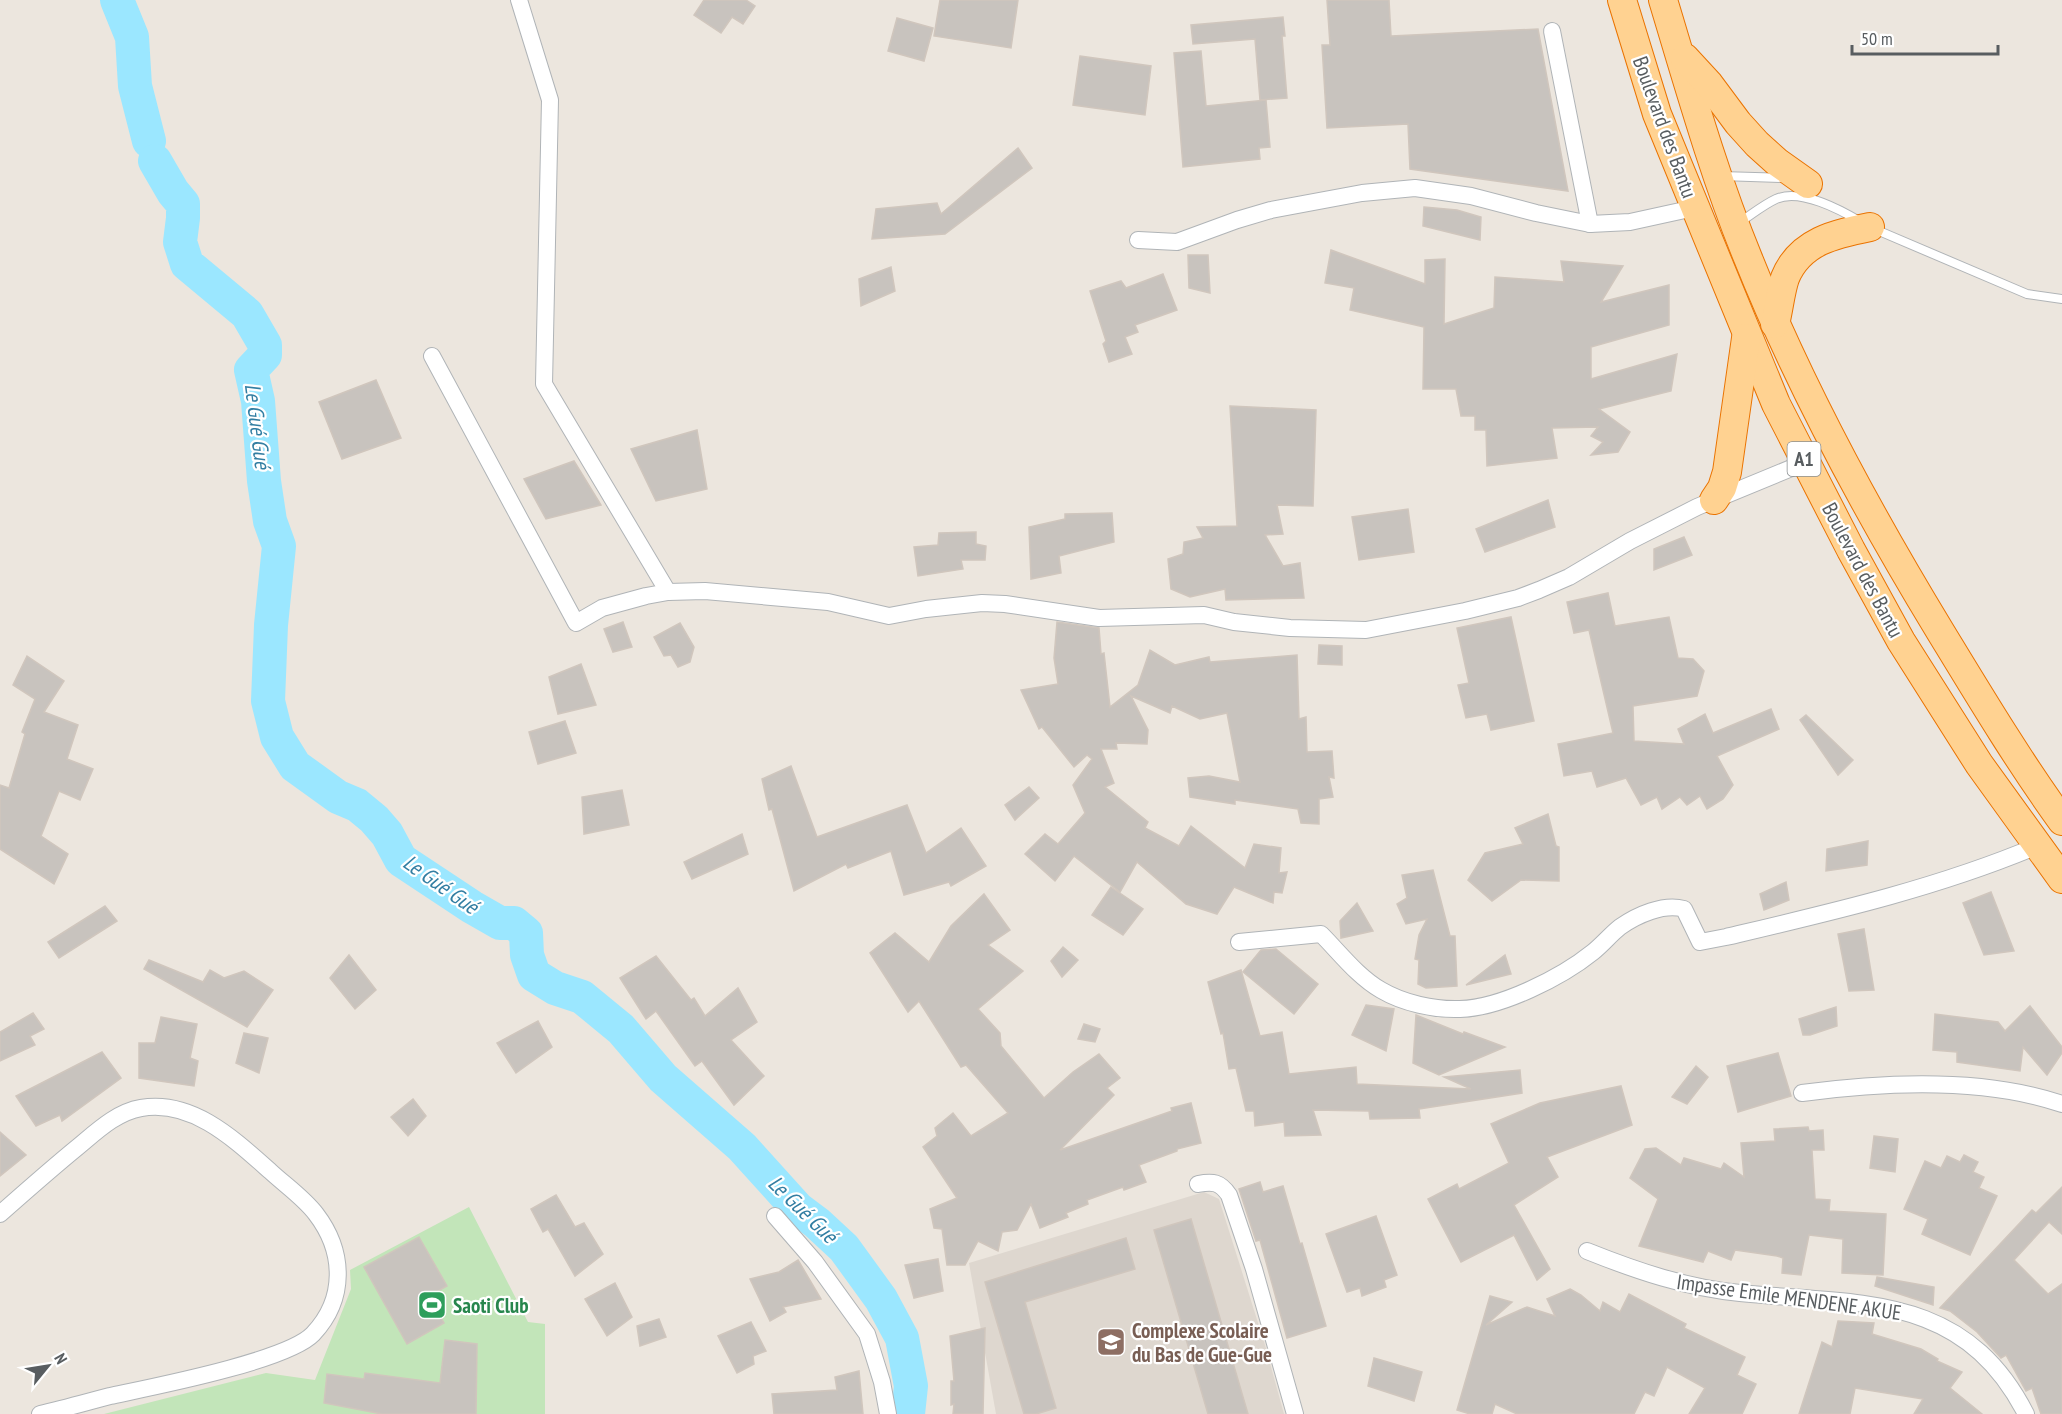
<svg xmlns="http://www.w3.org/2000/svg" width="2062" height="1414" font-family="'PT Sans Narrow',sans-serif">
	<rect width="100%" height="100%" fill="#ece6de"/>
	<polygon fill="#ded7cf" points="1204,1192 1219,1199 1265,1345 1284,1414 996,1414 969,1263"/>
	<polygon fill="#c2e5b9" points="469,1207 528,1322 545,1324 545,1414 104,1414 266,1373 315,1380 351,1289 350,1270"/>
	<g fill="none" stroke-linecap="round" stroke-linejoin="round">
		<g stroke="#9be7ff" stroke-width="34">
			<polyline points="117,0 132,37 135,86 149,141"/>
			<polyline points="155,161 173,192 183,204 183,218 180,242 187,264 247,314 265,345 265,355 251,370 258,401 264,481 270,521 279,546 271,625 268,701 277,737 295,766 338,797 357,805 374,819 387,834 401,860 472,907 500,923 514,923 526,933 527,955 534,975 555,988 582,997 621,1029 663,1078 742,1147 797,1208 817,1223 844,1248 881,1299 902,1338 911,1386 908,1414"/>
		</g>
	</g>
	<g fill="#c8c3be" stroke="#d0c6bd" stroke-width="1.5">
		<polygon points="704,0 746,0 755,6 743,24 732,17 721,33 694,15"/>
		<polygon points="940,0 1018,0 1011,48 934,36"/>
		<polygon points="1327,0 1389,0 1391,36 1538,29 1568,191 1410,169 1408,124 1327,128 1322,45 1330,45"/>
		<polygon points="1283,17 1285,36 1282,36 1287,98 1260,100 1255,39 1193,44 1191,25"/>
		<polygon points="897,18 933,28 924,61 888,51"/>
		<polygon points="1201,51 1206,106 1266,100 1270,147 1259,148 1260,159 1183,167 1174,53"/>
		<polygon points="1080,56 1151,66 1145,115 1073,105"/>
		<polygon points="1018,148 1032,168 945,234 872,239 876,209 937,203 941,214"/>
		<polygon points="1424,207 1457,210 1481,217 1480,240 1423,226"/>
		<polygon points="1331,250 1425,284 1425,260 1445,259 1444,324 1494,308 1495,277 1564,282 1561,261 1623,266 1601,302 1669,285 1669,325 1591,347 1591,379 1677,354 1671,391 1599,409 1630,432 1618,452 1591,455 1603,442 1591,436 1598,427 1552,428 1557,458 1487,466 1486,430 1475,430 1475,416 1461,416 1456,389 1423,389 1424,327 1350,310 1354,288 1325,283"/>
		<polygon points="1188,255 1208,255 1210,293 1189,288"/>
		<polygon points="891,267 895,291 861,306 859,279"/>
		<polygon points="1163,274 1177,310 1135,325 1138,332 1125,337 1132,354 1109,362 1103,344 1106,341 1090,291 1121,281 1126,288"/>
		<polygon points="376,380 401,438 342,459 319,402"/>
		<polygon points="1230,406 1316,410 1313,506 1277,505 1283,534 1265,535 1283,566 1300,563 1304,598 1226,600 1225,589 1190,597 1171,589 1168,559 1183,554 1184,542 1203,538 1197,527 1237,526"/>
		<polygon points="697,430 707,489 656,501 631,449"/>
		<polygon points="574,461 601,505 546,519 524,479"/>
		<polygon points="1548,500 1555,527 1485,552 1476,529"/>
		<polygon points="1408,509 1414,552 1359,560 1352,517"/>
		<polygon points="1112,513 1114,542 1059,556 1061,573 1031,579 1029,527 1065,519 1065,514"/>
		<polygon points="976,532 976,544 986,546 985,560 961,560 963,569 918,576 914,547 938,545 939,533"/>
		<polygon points="1684,537 1692,555 1654,570 1654,549"/>
		<polygon points="1608,593 1615,626 1669,617 1678,658 1693,659 1704,671 1697,696 1633,706 1634,741 1684,744 1678,729 1705,714 1713,733 1771,709 1779,729 1717,756 1733,785 1723,799 1707,809 1700,796 1687,805 1680,797 1662,809 1657,797 1641,805 1626,778 1597,787 1592,771 1564,776 1558,744 1613,733 1589,630 1574,633 1567,602"/>
		<polygon points="1511,617 1534,721 1491,730 1487,714 1466,718 1458,685 1469,683 1457,628"/>
		<polygon points="623,622 632,647 613,652 604,629"/>
		<polygon points="1057,622 1099,628 1101,654 1104,653 1110,707 1138,685 1150,650 1175,665 1209,657 1210,662 1297,655 1299,719 1306,717 1307,752 1332,751 1334,778 1329,777 1333,797 1319,799 1319,824 1301,823 1298,809 1235,800 1235,804 1190,797 1188,778 1209,776 1240,782 1227,713 1200,719 1172,706 1170,713 1131,696 1148,730 1147,744 1116,743 1117,749 1101,749 1114,783 1105,787 1148,822 1145,828 1179,846 1191,826 1245,868 1254,844 1281,848 1279,873 1287,872 1282,893 1274,892 1273,903 1234,887 1217,914 1186,904 1137,862 1120,892 1074,856 1055,881 1025,854 1045,834 1058,844 1085,813 1073,785 1092,759 1087,755 1074,767 1042,727 1039,729 1021,690 1058,684 1054,658"/>
		<polygon points="680,623 694,647 690,662 678,667 671,655 664,656 654,637"/>
		<polygon points="1319,645 1342,646 1342,665 1318,664"/>
		<polygon points="27,656 64,681 44,712 78,725 67,759 93,769 80,800 59,791 41,836 68,854 54,884 0,849 0,785 9,788 25,734 22,732 35,699 13,685"/>
		<polygon points="581,664 596,705 558,714 549,677"/>
		<polygon points="1806,715 1853,760 1838,775 1800,720"/>
		<polygon points="565,721 576,753 538,764 529,732"/>
		<polygon points="791,766 817,837 907,805 926,853 961,828 986,866 951,886 949,882 904,895 891,851 848,868 846,864 794,891 772,809 769,810 762,779"/>
		<polygon points="1029,787 1039,798 1015,820 1005,805"/>
		<polygon points="622,790 629,825 584,834 582,797"/>
		<polygon points="1548,814 1556,846 1559,847 1559,881 1521,880 1492,901 1468,880 1485,853 1523,844 1515,828"/>
		<polygon points="742,834 748,854 692,879 684,862"/>
		<polygon points="1868,841 1867,865 1826,871 1827,849"/>
		<polygon points="1433,870 1450,936 1455,936 1457,986 1426,988 1418,984 1419,960 1415,959 1419,935 1427,919 1406,924 1397,904 1407,898 1402,875"/>
		<polygon points="1786,882 1789,900 1764,910 1760,894"/>
		<polygon points="1111,887 1143,909 1123,935 1092,915"/>
		<polygon points="1991,892 2014,951 1984,955 1963,903"/>
		<polygon points="984,894 1010,930 988,945 1023,971 978,1009 1000,1033 1001,1046 1044,1098 1073,1072 1099,1054 1120,1078 1107,1088 1114,1095 1060,1150 1172,1111 1171,1108 1191,1103 1201,1143 1177,1149 1177,1151 1139,1165 1146,1182 1124,1190 1123,1187 1087,1200 1088,1204 1066,1213 1068,1217 1040,1228 1031,1204 1017,1230 1002,1232 998,1251 978,1241 965,1265 947,1265 942,1229 934,1228 930,1209 957,1198 923,1147 937,1136 935,1128 953,1113 971,1136 1008,1113 966,1065 961,1067 919,1001 908,1012 870,953 895,933 929,962 951,926"/>
		<polygon points="1357,903 1373,931 1341,938 1340,921"/>
		<polygon points="105,906 117,921 59,958 48,942"/>
		<polygon points="1864,929 1874,990 1849,991 1838,934"/>
		<polygon points="1063,947 1078,960 1062,977 1051,961"/>
		<polygon points="1276,949 1318,984 1294,1014 1243,972 1261,950"/>
		<polygon points="349,955 376,990 355,1009 330,978"/>
		<polygon points="1505,955 1511,974 1466,985"/>
		<polygon points="656,956 691,1000 694,998 705,1016 738,988 757,1022 731,1040 764,1076 734,1105 702,1061 695,1066 656,1011 646,1019 620,978"/>
		<polygon points="149,960 203,982 210,970 224,978 244,971 273,990 247,1027 144,969"/>
		<polygon points="1241,970 1260,1036 1282,1032 1289,1074 1356,1067 1357,1084 1471,1089 1444,1077 1520,1070 1522,1093 1419,1109 1420,1118 1370,1119 1369,1111 1313,1110 1321,1135 1285,1136 1284,1122 1255,1126 1254,1111 1246,1111 1236,1068 1229,1069 1223,1033 1221,1034 1208,982"/>
		<polygon points="1366,1005 1394,1009 1386,1051 1352,1035"/>
		<polygon points="2030,1006 2062,1047 2062,1053 2047,1075 2023,1047 2020,1071 1957,1062 1957,1052 1933,1050 1935,1014 1998,1022 2005,1031"/>
		<polygon points="1836,1007 1837,1026 1810,1035 1803,1035 1799,1019"/>
		<polygon points="33,1013 44,1029 30,1036 35,1045 0,1061 0,1032"/>
		<polygon points="1416,1015 1463,1034 1464,1032 1505,1047 1439,1075 1413,1063"/>
		<polygon points="161,1017 197,1024 190,1058 198,1061 194,1086 139,1078 139,1043 155,1043"/>
		<polygon points="538,1021 552,1047 516,1073 497,1043"/>
		<polygon points="1084,1024 1100,1029 1095,1042 1078,1039"/>
		<polygon points="244,1033 268,1038 259,1073 236,1063"/>
		<polygon points="102,1052 121,1078 62,1121 60,1115 36,1126 16,1096"/>
		<polygon points="1778,1053 1791,1096 1738,1112 1727,1066"/>
		<polygon points="1696,1066 1708,1077 1687,1104 1672,1097"/>
		<polygon points="1621,1086 1632,1125 1547,1157 1558,1177 1514,1205 1550,1269 1537,1280 1514,1235 1461,1262 1428,1199 1457,1184 1459,1189 1509,1163 1491,1124 1540,1103"/>
		<polygon points="413,1099 426,1116 408,1136 391,1117"/>
		<polygon points="1808,1127 1809,1131 1823,1130 1824,1150 1812,1150 1815,1199 1830,1200 1829,1211 1886,1214 1883,1275 1842,1273 1843,1239 1809,1235 1801,1275 1782,1273 1783,1258 1777,1256 1735,1250 1731,1260 1708,1251 1703,1262 1639,1246 1658,1199 1630,1178 1645,1149 1656,1148 1681,1165 1684,1158 1721,1169 1724,1163 1744,1177 1741,1143 1775,1141 1774,1129"/>
		<polygon points="0,1132 26,1155 0,1176"/>
		<polygon points="1874,1136 1898,1139 1895,1172 1870,1168"/>
		<polygon points="1964,1155 1978,1162 1973,1172 1984,1177 1979,1188 1997,1196 1970,1255 1922,1234 1928,1219 1904,1209 1925,1161 1941,1168 1947,1156 1960,1162"/>
		<polygon points="1260,1182 1263,1192 1283,1186 1300,1244 1302,1243 1326,1326 1287,1338 1260,1240 1256,1241 1239,1189"/>
		<polygon points="2062,1187 2062,1234 2049,1222 2014,1260 2048,1294 2062,1284 2062,1414 2041,1414 2032,1388 2026,1391 2006,1355 2001,1358 1977,1332 1950,1311 1940,1308 2032,1210 2036,1213"/>
		<polygon points="556,1195 575,1227 584,1223 603,1254 575,1276 548,1229 543,1232 531,1209"/>
		<polygon points="1376,1216 1397,1275 1384,1280 1386,1287 1362,1296 1360,1288 1347,1292 1326,1234"/>
		<polygon points="1191,1219 1248,1414 1208,1414 1154,1230"/>
		<polygon points="419,1237 447,1286 429,1296 444,1323 407,1344 364,1267"/>
		<polygon points="1126,1238 1135,1269 1025,1302 1056,1408 1036,1414 1024,1414 985,1282"/>
		<polygon points="938,1259 943,1291 914,1298 905,1265"/>
		<polygon points="798,1260 821,1299 783,1307 786,1312 770,1321 750,1279 779,1272"/>
		<polygon points="1877,1277 1934,1287 1933,1305 1875,1286"/>
		<polygon points="615,1283 632,1317 607,1336 585,1299"/>
		<polygon points="1570,1289 1581,1295 1600,1311 1603,1302 1620,1312 1629,1294 1686,1324 1684,1328 1745,1357 1737,1375 1756,1384 1742,1414 1689,1414 1705,1388 1667,1367 1654,1396 1645,1392 1634,1414 1517,1414 1495,1404 1492,1414 1470,1414 1457,1410 1490,1296 1512,1302 1486,1325 1527,1307 1555,1316 1547,1299"/>
		<polygon points="659,1319 666,1337 640,1346 637,1326"/>
		<polygon points="1838,1321 1874,1323 1872,1334 1921,1349 1938,1359 1937,1361 1962,1372 1950,1388 1982,1414 1914,1414 1923,1399 1855,1388 1850,1414 1799,1414 1822,1342 1832,1347"/>
		<polygon points="751,1322 766,1351 753,1356 754,1364 737,1373 718,1336"/>
		<polygon points="985,1328 983,1414 953,1414 954,1404 951,1405 951,1381 954,1381 950,1336"/>
		<polygon points="445,1340 477,1344 476,1414 382,1414 324,1403 327,1374 364,1379 365,1373 440,1383"/>
		<polygon points="1374,1358 1422,1372 1414,1401 1368,1386"/>
		<polygon points="859,1371 863,1414 774,1414 772,1394 837,1390 835,1377"/>
	</g>
	<g fill="none" stroke-linecap="round" stroke-linejoin="round">
		<g stroke="#b0b4b7" stroke-width="10">
			<g id="service">
				<polyline points="1721,176 1784,178"/>
				<path d="M1740 222C1751 215 1763 205 1776 199 1800 188 1841 210 1861 222"/>
				<polyline points="1872,228 2027,294 2062,299"/>
			</g>
		</g>
		<g stroke="#b0b4b7" stroke-width="18">
			<g id="minor">
				<polyline points="519,0 550,100 544,384 668,592"/>
				<polyline points="1552,31 1590,224"/>
				<polyline points="1138,240 1177,242 1237,220 1271,210 1362,193 1415,188 1471,196 1536,213 1590,224 1630,222 1694,208"/>
				<polyline points="432,356 576,623 602,608 646,596 668,592 705,591 828,602 889,616 926,609 982,603 1005,604 1099,618 1204,615 1234,622 1290,628 1366,630 1465,611 1518,598 1539,590 1569,577 1630,541 1697,507 1806,462"/>
				<path d="M1239 942 1321 934C1339 952 1358 977 1381 990 1403 1003 1434 1010 1460 1009 1501 1008 1562 977 1593 952 1603 944 1611 934 1620 927 1637 915 1664 903 1684 909L1700 942 1726 937C1832 912 1937 888 2037 846"/>
				<path d="M1802 1093C1884 1082 1983 1077 2062 1104"/>
				<path d="M1198 1184C1213 1181 1220 1182 1229 1195L1254 1269 1295 1414"/>
				<path d="M0 1214C26 1191 52 1168 79 1146 97 1131 117 1112 141 1108 192 1099 234 1139 270 1171 285 1185 304 1198 316 1214 345 1252 346 1299 313 1334 287 1361 152 1387 110 1396 87 1402 63 1409 40 1414"/>
				<polyline points="775,1216 815,1262 867,1334 882,1382 888,1414"/>
				<path d="M1587 1251C1637 1271 1687 1288 1740 1293 1857 1305 1963 1291 2026 1414"/>
			</g>
		</g>
		<g stroke="#ea7300" stroke-width="30">
			<g id="trunk">
				<polyline points="1622,0 1657,114 1776,404 1851,550 1901,641 1979,764 2062,879"/>
				<path d="M1663 0C1689 86 1714 175 1748 258 1800 388 1867 511 1940 631 1979 695 2018 760 2062 821"/>
				<polyline points="1685,58 1709,84 1738,123 1757,144 1777,162 1808,184"/>
				<path d="M1775 324C1779 309 1780 293 1785 278 1800 241 1835 234 1870 227"/>
				<polyline points="1714,500 1722,488 1727,472 1746,338"/>
			</g>
		</g>
		<use href="#service" stroke="#fff" stroke-width="8"/>
		<use href="#minor" stroke="#fff" stroke-width="16"/>
		<use href="#trunk" stroke="#ffd291" stroke-width="28"/>
	</g>
	<defs>
		<g id="stadium-square" transform="scale(1.5)"><rect x="-9" y="-9" width="18" height="18" rx="4" fill="#2e9e5b" stroke="#fff"/><path d="M0-5a6.5 5 0 1 0 0 10a6.5 5 0 1 0 0-10ZM-3.5-1.8h7v3.6h-7Z" fill="#fff"/></g>
		<g id="school-square" transform="scale(1.5)"><rect x="-9" y="-9" width="18" height="18" rx="4" fill="#8d6e63" stroke="#fff"/><path d="M0-5L7-2L0 1L-7-2ZM-4 1L0 2.5L4 1V4Q0 6-4 4Z" fill="#fff"/></g>
	</defs>
	<g fill-rule="evenodd">
		<use href="#stadium-square" x="432" y="1305"/>
		<use href="#school-square" x="1111" y="1342"/>
	</g>
	<g text-anchor="middle" dominant-baseline="central" stroke-width="4.5" stroke-linejoin="round" paint-order="stroke">
		<rect fill="#fff" stroke="#8a8e90" stroke-width="1.5" x="1787.5" y="442" width="33" height="34" rx="4.5"/>
		<g font-size="20" font-weight="bold" fill="#585d60">
			<text x="1804" y="459">A1</text>
		</g>
		<g font-size="21" fill="#585d60" stroke="#fff">
			<text transform="translate(1665 127) rotate(70)">Boulevard des Bantu</text>
			<text transform="translate(1863 570) rotate(62)">Boulevard des Bantu</text>
			<text transform="translate(1789 1297) rotate(8)">Impasse Emile MENDENE AKUE</text>
		</g>
		<g font-size="21" font-weight="bold" fill="#27864d" stroke="#fff" text-anchor="start">
			<text x="453" y="1305">Saoti Club</text>
		</g>
		<g font-size="21" font-weight="bold" fill="#785e54" stroke="#fff" text-anchor="start">
			<text x="1132" y="1330">Complexe Scolaire<tspan x="1132" dy="24">du Bas de Gue-Gue</tspan></text>
		</g>
		<g font-size="22" font-style="italic" fill="#327ea2" stroke="#fff">
			<text transform="translate(258 426) rotate(83)">Le Gué Gué</text>
			<text transform="translate(441 884) rotate(35)">Le Gué Gué</text>
			<text transform="translate(803 1209) rotate(44)">Le Gué Gué</text>
		</g>
	</g>
	<g transform="translate(48 1366) rotate(60)" stroke="#ffffff" stroke-width="4.5" paint-order="stroke">
	<path d="M0-4.5L10 22L0 15L-10 22Z" fill="#585d60"/>
	<text y="-9" font-size="16" font-weight="bold" text-anchor="middle" fill="#585d60">N</text>
	</g>
	<path d="M1852 45v9h146v-9" fill="none" stroke="#585d60" stroke-width="3"/>
	<text x="1861" y="45" font-size="18" fill="#585d60" stroke="#ffffff" stroke-width="4.5" paint-order="stroke">50 m</text>
</svg>
